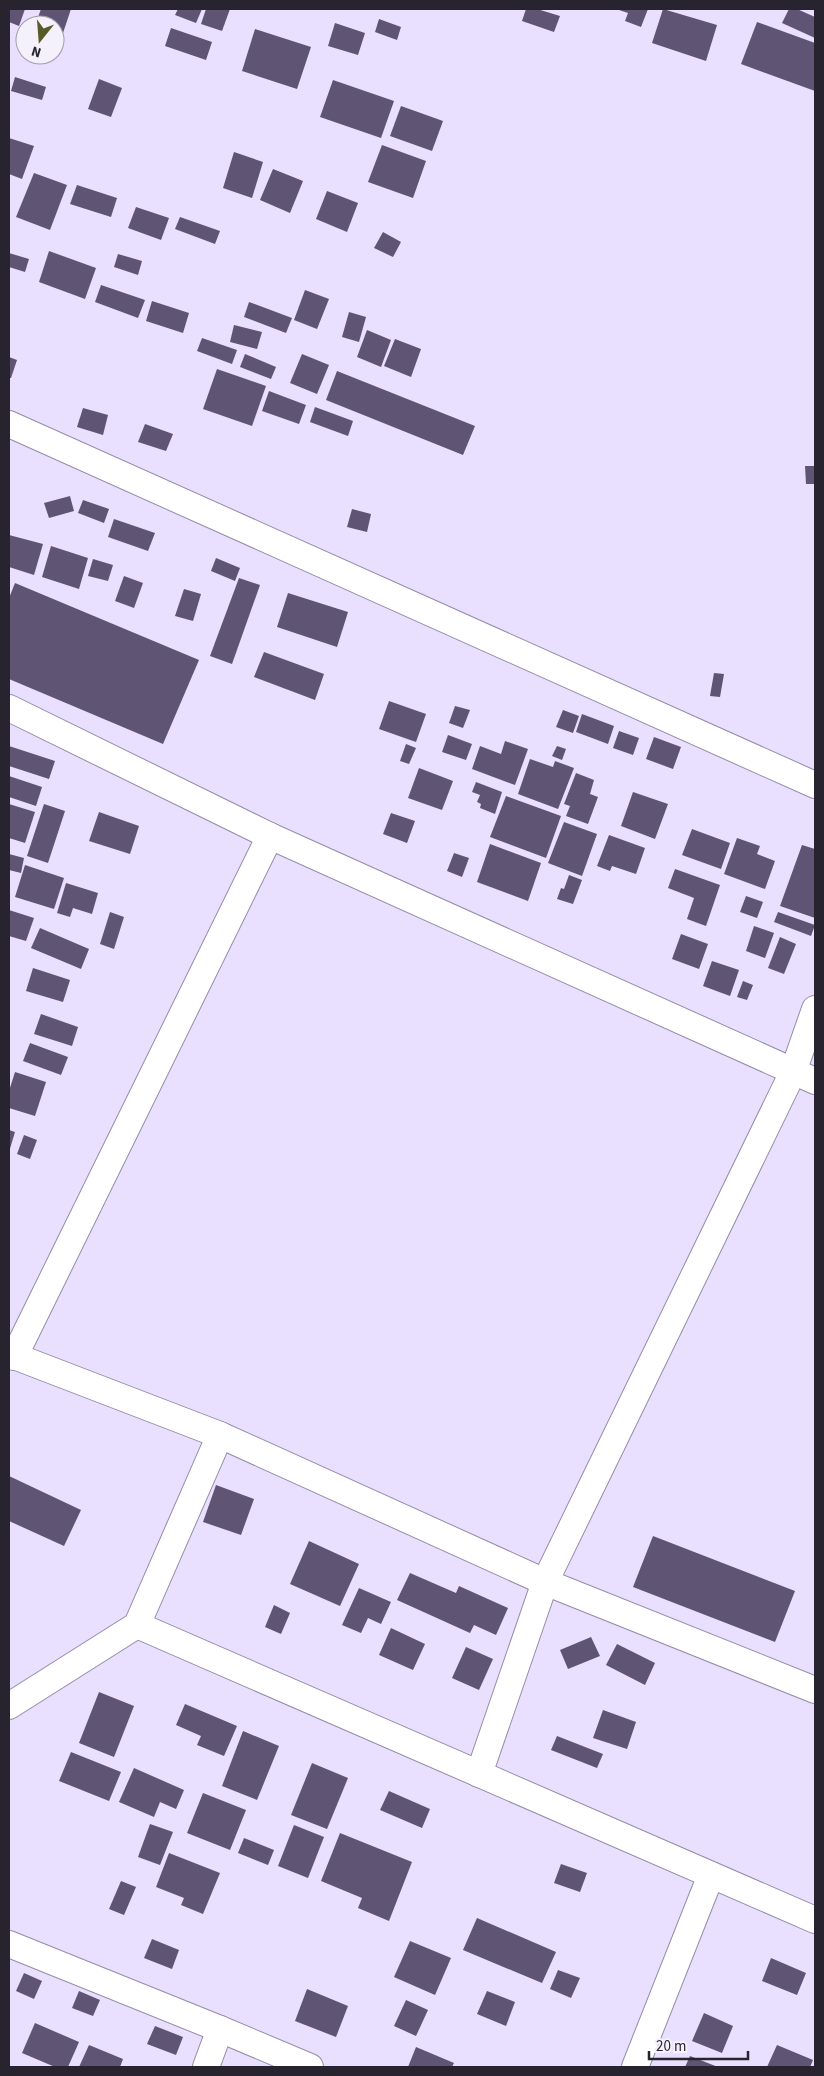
<svg xmlns="http://www.w3.org/2000/svg" width="824" height="2076" font-family="'Source Sans 3',sans-serif">
	<rect width="100%" height="100%" fill="#e9dffe"/>
	<g fill="#605475">
		<polygon points="9,9 25,9 19,26 9,22"/>
		<polygon points="41,9 71,9 63,33 55,30 55,25 36,23"/>
		<polygon points="178,9 202,9 196,23 175,15"/>
		<polygon points="206,9 230,9 222,31 201,24"/>
		<polygon points="526,9 537,9 560,16 554,32 522,21"/>
		<polygon points="616,9 648,9 641,27 625,21 628,13"/>
		<polygon points="663,9 717,25 706,61 652,43"/>
		<polygon points="789,9 797,9 815,17 815,38 782,23"/>
		<polygon points="379,19 401,27 397,40 375,32"/>
		<polygon points="757,22 815,43 815,91 741,64"/>
		<polygon points="335,23 365,33 358,55 328,46"/>
		<polygon points="171,28 212,42 206,60 165,46"/>
		<polygon points="255,29 311,47 297,89 242,71"/>
		<polygon points="15,77 46,87 42,100 11,91"/>
		<polygon points="99,79 122,88 111,117 88,109"/>
		<polygon points="333,80 394,101 381,138 320,117"/>
		<polygon points="401,106 443,121 432,151 390,136"/>
		<polygon points="9,138 34,146 22,179 9,174"/>
		<polygon points="382,145 426,161 413,198 368,182"/>
		<polygon points="234,152 263,162 252,198 223,188"/>
		<polygon points="273,169 303,181 290,213 260,200"/>
		<polygon points="34,173 67,185 50,230 16,217"/>
		<polygon points="77,185 117,198 111,217 70,204"/>
		<polygon points="327,191 358,203 347,232 316,219"/>
		<polygon points="136,207 169,218 161,240 128,228"/>
		<polygon points="180,217 220,231 215,244 175,229"/>
		<polygon points="383,232 401,242 393,257 374,248"/>
		<polygon points="49,251 96,268 85,299 39,282"/>
		<polygon points="9,253 29,259 25,272 9,267"/>
		<polygon points="118,254 142,261 138,275 114,267"/>
		<polygon points="101,285 145,300 138,318 95,302"/>
		<polygon points="305,290 329,299 317,329 294,320"/>
		<polygon points="152,301 189,313 183,333 146,321"/>
		<polygon points="249,302 292,318 286,333 244,317"/>
		<polygon points="349,312 366,317 359,342 342,337"/>
		<polygon points="234,325 262,332 257,349 230,342"/>
		<polygon points="367,330 391,340 381,367 357,357"/>
		<polygon points="202,338 237,350 232,364 197,351"/>
		<polygon points="395,339 421,349 411,377 384,366"/>
		<polygon points="245,354 276,367 271,379 240,367"/>
		<polygon points="302,354 329,365 317,394 290,383"/>
		<polygon points="9,357 17,360 11,378 9,378"/>
		<polygon points="217,369 266,386 252,426 203,409"/>
		<polygon points="337,371 475,426 463,455 326,400"/>
		<polygon points="269,391 306,405 299,424 262,411"/>
		<polygon points="315,407 353,421 348,436 310,422"/>
		<polygon points="83,408 108,415 103,435 77,427"/>
		<polygon points="145,424 173,434 166,451 138,442"/>
		<polygon points="805,466 815,466 815,484 806,484"/>
		<polygon points="70,496 74,511 49,518 44,503"/>
		<polygon points="83,500 109,509 104,523 78,513"/>
		<polygon points="352,509 371,514 367,532 347,527"/>
		<polygon points="114,519 155,533 148,551 108,537"/>
		<polygon points="9,535 43,544 34,575 9,567"/>
		<polygon points="51,546 88,558 79,589 42,577"/>
		<polygon points="216,558 240,568 235,581 211,571"/>
		<polygon points="93,559 113,565 108,581 88,576"/>
		<polygon points="124,576 143,583 134,608 115,601"/>
		<polygon points="239,578 260,585 232,664 210,656"/>
		<polygon points="15,583 199,660 163,744 9,679 9,598"/>
		<polygon points="184,589 201,594 193,621 175,616"/>
		<polygon points="288,593 348,612 337,647 277,627"/>
		<polygon points="264,652 324,674 315,700 254,677"/>
		<polygon points="714,673 724,674 720,697 710,696"/>
		<polygon points="389,701 426,714 416,742 379,729"/>
		<polygon points="455,706 470,710 463,728 449,723"/>
		<polygon points="563,710 579,716 573,733 556,727"/>
		<polygon points="582,714 614,726 608,744 576,732"/>
		<polygon points="619,731 639,738 633,755 613,748"/>
		<polygon points="448,735 472,744 466,760 442,752"/>
		<polygon points="654,737 681,747 673,769 646,759"/>
		<polygon points="505,741 528,749 515,785 472,769 480,746 501,754"/>
		<polygon points="406,744 416,748 409,764 400,761"/>
		<polygon points="9,746 55,761 49,779 9,766"/>
		<polygon points="557,746 566,749 562,760 552,756"/>
		<polygon points="530,759 553,767 555,761 574,768 558,809 518,794"/>
		<polygon points="419,768 453,781 442,810 408,798"/>
		<polygon points="576,773 594,780 590,794 598,797 588,824 566,816 570,806 564,804"/>
		<polygon points="9,776 42,787 36,806 9,797"/>
		<polygon points="476,782 502,792 495,814 480,808 481,804 477,802 480,795 472,792"/>
		<polygon points="633,792 668,804 655,839 621,826"/>
		<polygon points="506,796 561,816 546,858 490,837"/>
		<polygon points="9,804 35,812 25,843 9,838"/>
		<polygon points="44,804 65,811 48,863 27,856"/>
		<polygon points="99,812 139,826 130,854 89,841"/>
		<polygon points="391,813 415,821 407,843 383,834"/>
		<polygon points="564,822 597,834 582,876 548,863"/>
		<polygon points="692,829 730,843 721,869 682,855"/>
		<polygon points="609,835 645,848 636,874 612,866 610,871 597,866"/>
		<polygon points="737,838 760,846 757,854 775,861 765,889 724,874"/>
		<polygon points="490,844 541,863 528,901 477,882"/>
		<polygon points="802,845 815,849 815,918 780,906"/>
		<polygon points="454,853 469,858 462,877 447,871"/>
		<polygon points="9,854 24,858 21,873 9,870"/>
		<polygon points="25,865 64,878 54,909 15,897"/>
		<polygon points="675,869 720,885 706,926 687,919 694,898 668,888"/>
		<polygon points="569,875 582,880 573,904 557,899 561,888 564,889"/>
		<polygon points="66,883 98,893 92,914 73,908 70,917 57,913"/>
		<polygon points="746,896 763,902 757,918 740,912"/>
		<polygon points="9,910 34,918 26,941 9,936"/>
		<polygon points="110,912 124,917 114,949 100,944"/>
		<polygon points="778,912 815,925 811,936 774,922"/>
		<polygon points="754,926 774,933 765,958 746,951"/>
		<polygon points="40,928 89,949 81,969 31,948"/>
		<polygon points="681,934 708,944 699,969 672,959"/>
		<polygon points="780,937 796,944 784,974 768,968"/>
		<polygon points="712,961 739,970 730,996 703,986"/>
		<polygon points="33,968 70,980 63,1002 26,991"/>
		<polygon points="743,981 753,985 747,1000 737,997"/>
		<polygon points="41,1014 78,1027 72,1046 34,1034"/>
		<polygon points="30,1043 68,1057 61,1075 23,1061"/>
		<polygon points="15,1072 46,1082 35,1116 9,1108 9,1091"/>
		<polygon points="9,1130 15,1132 9,1152"/>
		<polygon points="24,1135 37,1140 30,1159 17,1154"/>
		<polygon points="9,1476 81,1510 64,1546 9,1521"/>
		<polygon points="216,1485 254,1499 241,1535 203,1522"/>
		<polygon points="653,1536 795,1591 775,1642 633,1587"/>
		<polygon points="309,1541 359,1564 340,1606 290,1584"/>
		<polygon points="410,1573 456,1593 459,1586 508,1608 496,1635 474,1625 470,1633 397,1600"/>
		<polygon points="359,1588 391,1602 381,1624 368,1618 361,1633 342,1625"/>
		<polygon points="274,1605 290,1613 281,1634 265,1627"/>
		<polygon points="391,1628 425,1644 413,1670 379,1655"/>
		<polygon points="591,1637 600,1656 568,1669 560,1650"/>
		<polygon points="617,1644 655,1663 645,1685 606,1665"/>
		<polygon points="466,1647 493,1659 479,1690 452,1678"/>
		<polygon points="99,1692 134,1706 114,1757 79,1743"/>
		<polygon points="185,1704 237,1726 224,1756 197,1745 201,1736 176,1725"/>
		<polygon points="603,1710 636,1722 627,1749 593,1738"/>
		<polygon points="243,1731 279,1746 257,1800 222,1786"/>
		<polygon points="557,1736 603,1754 597,1768 551,1750"/>
		<polygon points="71,1752 121,1772 109,1801 59,1781"/>
		<polygon points="312,1763 348,1778 327,1829 291,1815"/>
		<polygon points="134,1768 184,1790 176,1809 160,1802 154,1817 119,1802"/>
		<polygon points="389,1791 430,1809 422,1828 380,1810"/>
		<polygon points="203,1793 246,1810 230,1850 187,1833"/>
		<polygon points="150,1824 173,1832 160,1865 138,1857"/>
		<polygon points="294,1825 324,1837 308,1878 278,1866"/>
		<polygon points="340,1833 412,1862 389,1921 358,1908 362,1898 321,1881"/>
		<polygon points="244,1838 274,1850 268,1865 238,1853"/>
		<polygon points="169,1853 220,1873 203,1914 181,1905 184,1898 156,1887"/>
		<polygon points="561,1864 587,1873 580,1892 554,1883"/>
		<polygon points="121,1881 136,1887 124,1915 109,1909"/>
		<polygon points="477,1918 556,1952 542,1983 463,1950"/>
		<polygon points="152,1939 179,1950 172,1969 144,1958"/>
		<polygon points="410,1941 451,1958 435,1995 394,1977"/>
		<polygon points="771,1958 806,1973 797,1995 762,1981"/>
		<polygon points="558,1970 580,1978 571,1998 550,1989"/>
		<polygon points="24,1973 42,1981 34,1999 16,1991"/>
		<polygon points="307,1989 348,2006 336,2037 295,2021"/>
		<polygon points="79,1991 100,2000 93,2016 72,2008"/>
		<polygon points="487,1991 515,2002 506,2026 477,2014"/>
		<polygon points="406,2000 428,2010 416,2036 394,2026"/>
		<polygon points="704,2013 733,2026 722,2053 692,2041"/>
		<polygon points="35,2023 79,2042 68,2067 55,2067 22,2053"/>
		<polygon points="155,2026 183,2037 176,2055 147,2044"/>
		<polygon points="89,2045 123,2059 120,2067 79,2067"/>
		<polygon points="777,2045 813,2060 810,2067 767,2067"/>
		<polygon points="416,2047 454,2063 452,2067 408,2067"/>
		<polygon points="690,2056 718,2067 685,2067"/>
	</g>
	<g fill="none" stroke-linecap="round" stroke-linejoin="round">
		<g stroke="#958ca8" stroke-width="28">
			<g id="street">
				<polyline points="9,424 815,785"/>
				<polyline points="9,708 270,836 815,1081"/>
				<polyline points="9,1354 220,1435 545,1582 815,1690"/>
				<polyline points="14,1357 270,836"/>
				<polyline points="137,1625 815,1920"/>
				<polyline points="9,1706 137,1625 220,1435"/>
				<polyline points="479,1774 545,1582 793,1072 815,1009"/>
				<polyline points="9,1944 220,2029 310,2067"/>
				<polyline points="206,2067 220,2029"/>
				<polyline points="635,2067 711,1875"/>
			</g>
		</g>
		<use href="#street" stroke="#fff" stroke-width="26"/>
	</g>
	<rect width="824" height="2076" fill="none" stroke="#28242f" stroke-width="20"/>
	<g transform="translate(40 40) rotate(197)"><circle r="24" fill="#f4f0fc" stroke="#a29eaa"/>
	<path d="M0-4L9 19L0 12L-9 19Z" fill="#585b28"/>
	<text y="-8" font-size="14" font-weight="bold" text-anchor="middle" fill="#28242f">N</text>
	</g>
	<path d="M649 2051v8h99v-8" fill="none" stroke="#28242f" stroke-width="2.5"/>
	<text x="656" y="2051" font-size="15" fill="#28242f" stroke="#f4f0fc" stroke-width="4" paint-order="stroke">20 m</text>
</svg>
